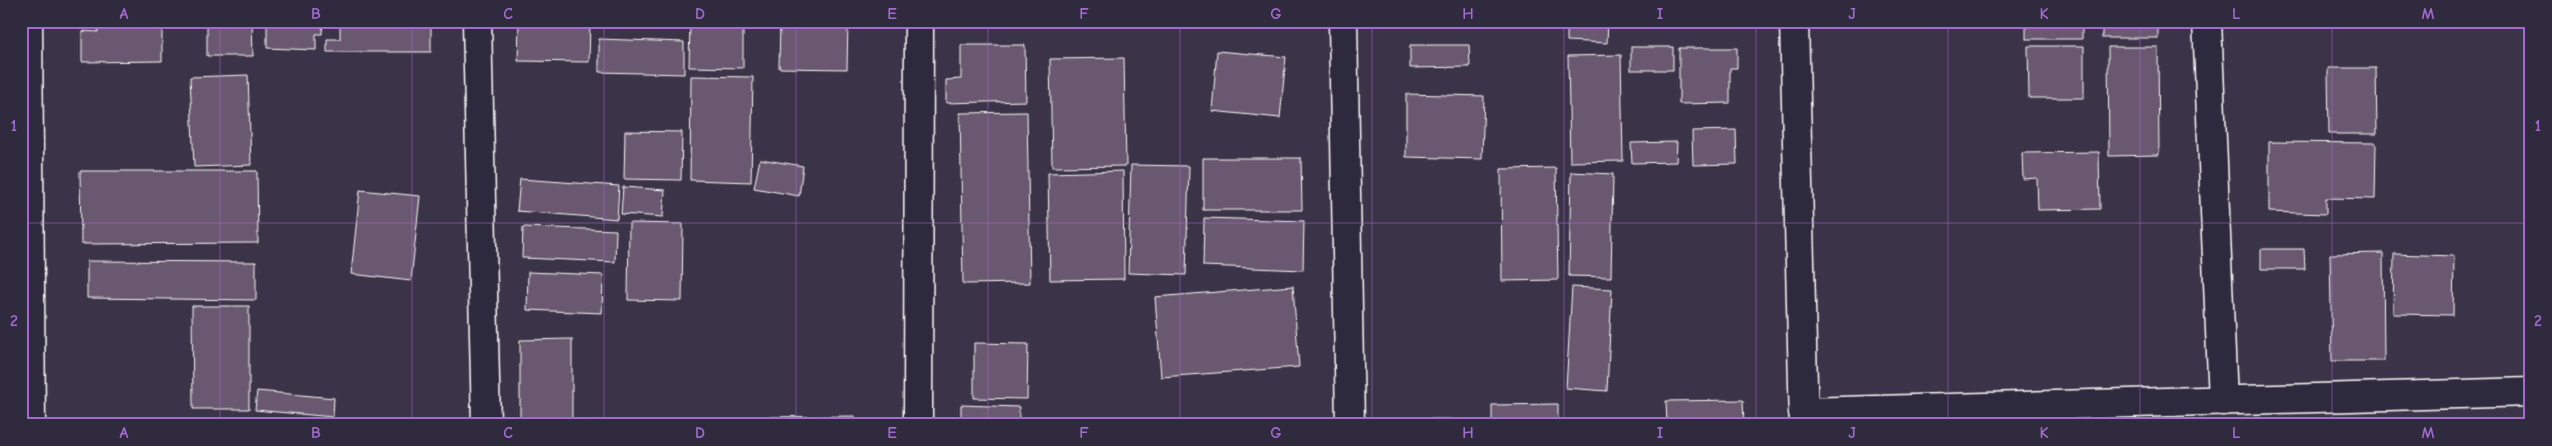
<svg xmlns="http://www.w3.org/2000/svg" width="2552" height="446" font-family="'Comic Neue',sans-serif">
	<rect width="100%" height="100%" fill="#3b3347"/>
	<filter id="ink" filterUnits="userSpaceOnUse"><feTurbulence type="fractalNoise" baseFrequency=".02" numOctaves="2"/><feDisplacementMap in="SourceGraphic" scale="10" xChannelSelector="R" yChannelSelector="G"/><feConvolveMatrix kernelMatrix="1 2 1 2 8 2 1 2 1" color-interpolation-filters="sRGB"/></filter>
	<g filter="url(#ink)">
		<g fill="#6a5870" stroke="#fff">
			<polygon points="98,21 162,21 162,61 82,62 82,31 98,32"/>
			<polygon points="207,21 252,21 253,56 207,56"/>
			<polygon points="267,21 323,21 322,34 316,34 316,50 267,48"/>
			<polygon points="327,21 431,21 431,52 327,52 327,39 340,39 340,24 327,24"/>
			<polygon points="519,21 590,21 589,62 518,61"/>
			<polygon points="690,21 743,21 743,68 689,67"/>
			<polygon points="780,21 848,21 847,69 779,68"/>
			<polygon points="1567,21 1608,21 1607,43 1567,41"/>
			<rect x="2026" y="21" width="56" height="18"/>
			<rect x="2102" y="21" width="56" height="17"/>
			<polygon points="599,39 684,42 684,74 599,72"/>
			<polygon points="961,45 1025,45 1026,101 946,103 946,80 961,79"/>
			<polygon points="1410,45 1469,45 1470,67 1410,68"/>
			<polygon points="2028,46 2084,46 2084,98 2029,98"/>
			<rect x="1631" y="47" width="42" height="23"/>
			<polygon points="2108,47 2158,47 2159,155 2109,156"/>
			<polygon points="1679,48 1737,48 1737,68 1730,68 1730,103 1679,104"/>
			<polygon points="1217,51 1286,57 1280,118 1212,111"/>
			<polygon points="1621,55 1623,161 1570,162 1568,56"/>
			<polygon points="1124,58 1126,166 1052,167 1050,59"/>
			<polygon points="2328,68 2376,68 2377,134 2329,134"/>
			<polygon points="248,75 251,165 194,167 190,77"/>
			<polygon points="691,76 753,77 751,182 690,180"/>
			<polygon points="1406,94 1484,96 1482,159 1406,157"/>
			<polygon points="1027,112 1030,283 963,284 960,113"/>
			<polygon points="1736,130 1737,164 1693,165 1692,131"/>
			<polygon points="625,131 682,132 681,180 624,179"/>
			<polygon points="1677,142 1676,162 1632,163 1631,143"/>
			<polygon points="2269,142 2376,143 2375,199 2326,198 2326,214 2269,212"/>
			<polygon points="2099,152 2100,209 2038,210 2037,178 2023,179 2022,153"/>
			<polygon points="1203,158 1301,158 1302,210 1203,210"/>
			<polygon points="760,159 803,166 799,196 754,188"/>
			<polygon points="1131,165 1189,166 1186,275 1128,273"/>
			<polygon points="1556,168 1558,280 1502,281 1501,169"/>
			<polygon points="80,171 257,171 258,243 81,244"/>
			<polygon points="1123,171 1124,279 1050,280 1048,173"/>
			<polygon points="1571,172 1613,174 1611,277 1569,276"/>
			<polygon points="520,179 619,186 617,219 517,211"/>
			<polygon points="623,187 665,190 663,217 621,214"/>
			<polygon points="360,190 420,196 411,281 351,274"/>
			<polygon points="1204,218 1304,221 1303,270 1203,266"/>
			<polygon points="629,223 683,224 682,301 628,300"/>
			<polygon points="523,227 616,230 615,262 522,258"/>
			<polygon points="2261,249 2304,249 2305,269 2261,269"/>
			<polygon points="2383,253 2384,361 2332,361 2330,254"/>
			<polygon points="2394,254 2454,256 2453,315 2393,314"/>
			<polygon points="87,261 256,262 256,300 87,298"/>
			<polygon points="528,272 603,275 602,313 527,310"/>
			<polygon points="1293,286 1299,367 1161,377 1155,297"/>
			<polygon points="1572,287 1612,289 1607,391 1566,388"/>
			<polygon points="192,306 249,306 249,409 193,409"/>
			<polygon points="572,339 572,419 520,420 520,340"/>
			<polygon points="974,343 1028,344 1027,399 974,398"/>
			<polygon points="257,391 334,398 333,417 255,410"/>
			<polygon points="1743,400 1744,425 1667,425 1666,401"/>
			<polygon points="1558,404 1558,425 1492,425 1492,405"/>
			<polygon points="961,405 1019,407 1019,425 961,425"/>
			<polygon points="855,416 855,425 764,425 764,417"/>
			<polygon points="1125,419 1187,423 1186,425 1124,425"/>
			<polygon points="1374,419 1451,419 1451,425 1375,425"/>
			<polygon points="581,421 616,422 616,425 581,425"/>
			<polygon points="752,421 752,425 680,425 680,423"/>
		</g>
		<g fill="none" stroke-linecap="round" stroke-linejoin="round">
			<g stroke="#fff" stroke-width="31">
				<g id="street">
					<polyline points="28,21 31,425"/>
					<polyline points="477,21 486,425"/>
					<polyline points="1343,21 1350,425"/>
					<polyline points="2207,21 2223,401"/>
					<polyline points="1803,412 2531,392"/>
					<polyline points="918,425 919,21"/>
				</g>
			</g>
			<g stroke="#fff" stroke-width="31">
				<polyline id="secondary" points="1794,21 1804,425"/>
			</g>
			<use href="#street" stroke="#2f2a3d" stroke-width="28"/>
			<use href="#secondary" stroke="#2f2a3d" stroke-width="28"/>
		</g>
	</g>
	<path fill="none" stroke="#a36bd2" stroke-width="1" stroke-opacity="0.55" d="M220 21V425M412 21V425M604 21V425M796 21V425M988 21V425M1180 21V425M1372 21V425M1564 21V425M1756 21V425M1948 21V425M2140 21V425M2332 21V425M21 223H2531"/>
	<rect width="2552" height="446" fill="none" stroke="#2f2a3d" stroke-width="55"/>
	<rect x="28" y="28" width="2496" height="390" fill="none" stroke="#a36bd2" stroke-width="2"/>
	<g font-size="16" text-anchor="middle" font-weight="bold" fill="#a36bd2">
		<text x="124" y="19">A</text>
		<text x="316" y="19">B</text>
		<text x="508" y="19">C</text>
		<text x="700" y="19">D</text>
		<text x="892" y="19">E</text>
		<text x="1084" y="19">F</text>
		<text x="1276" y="19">G</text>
		<text x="1468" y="19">H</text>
		<text x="1660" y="19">I</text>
		<text x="1852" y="19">J</text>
		<text x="2044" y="19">K</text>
		<text x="2236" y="19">L</text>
		<text x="2428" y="19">M</text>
		<text x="14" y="131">1</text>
		<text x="2538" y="131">1</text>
		<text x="14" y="326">2</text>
		<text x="2538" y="326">2</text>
		<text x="124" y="438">A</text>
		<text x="316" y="438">B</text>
		<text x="508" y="438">C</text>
		<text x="700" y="438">D</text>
		<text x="892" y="438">E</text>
		<text x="1084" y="438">F</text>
		<text x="1276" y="438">G</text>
		<text x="1468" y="438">H</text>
		<text x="1660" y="438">I</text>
		<text x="1852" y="438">J</text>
		<text x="2044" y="438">K</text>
		<text x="2236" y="438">L</text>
		<text x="2428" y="438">M</text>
	</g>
</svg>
